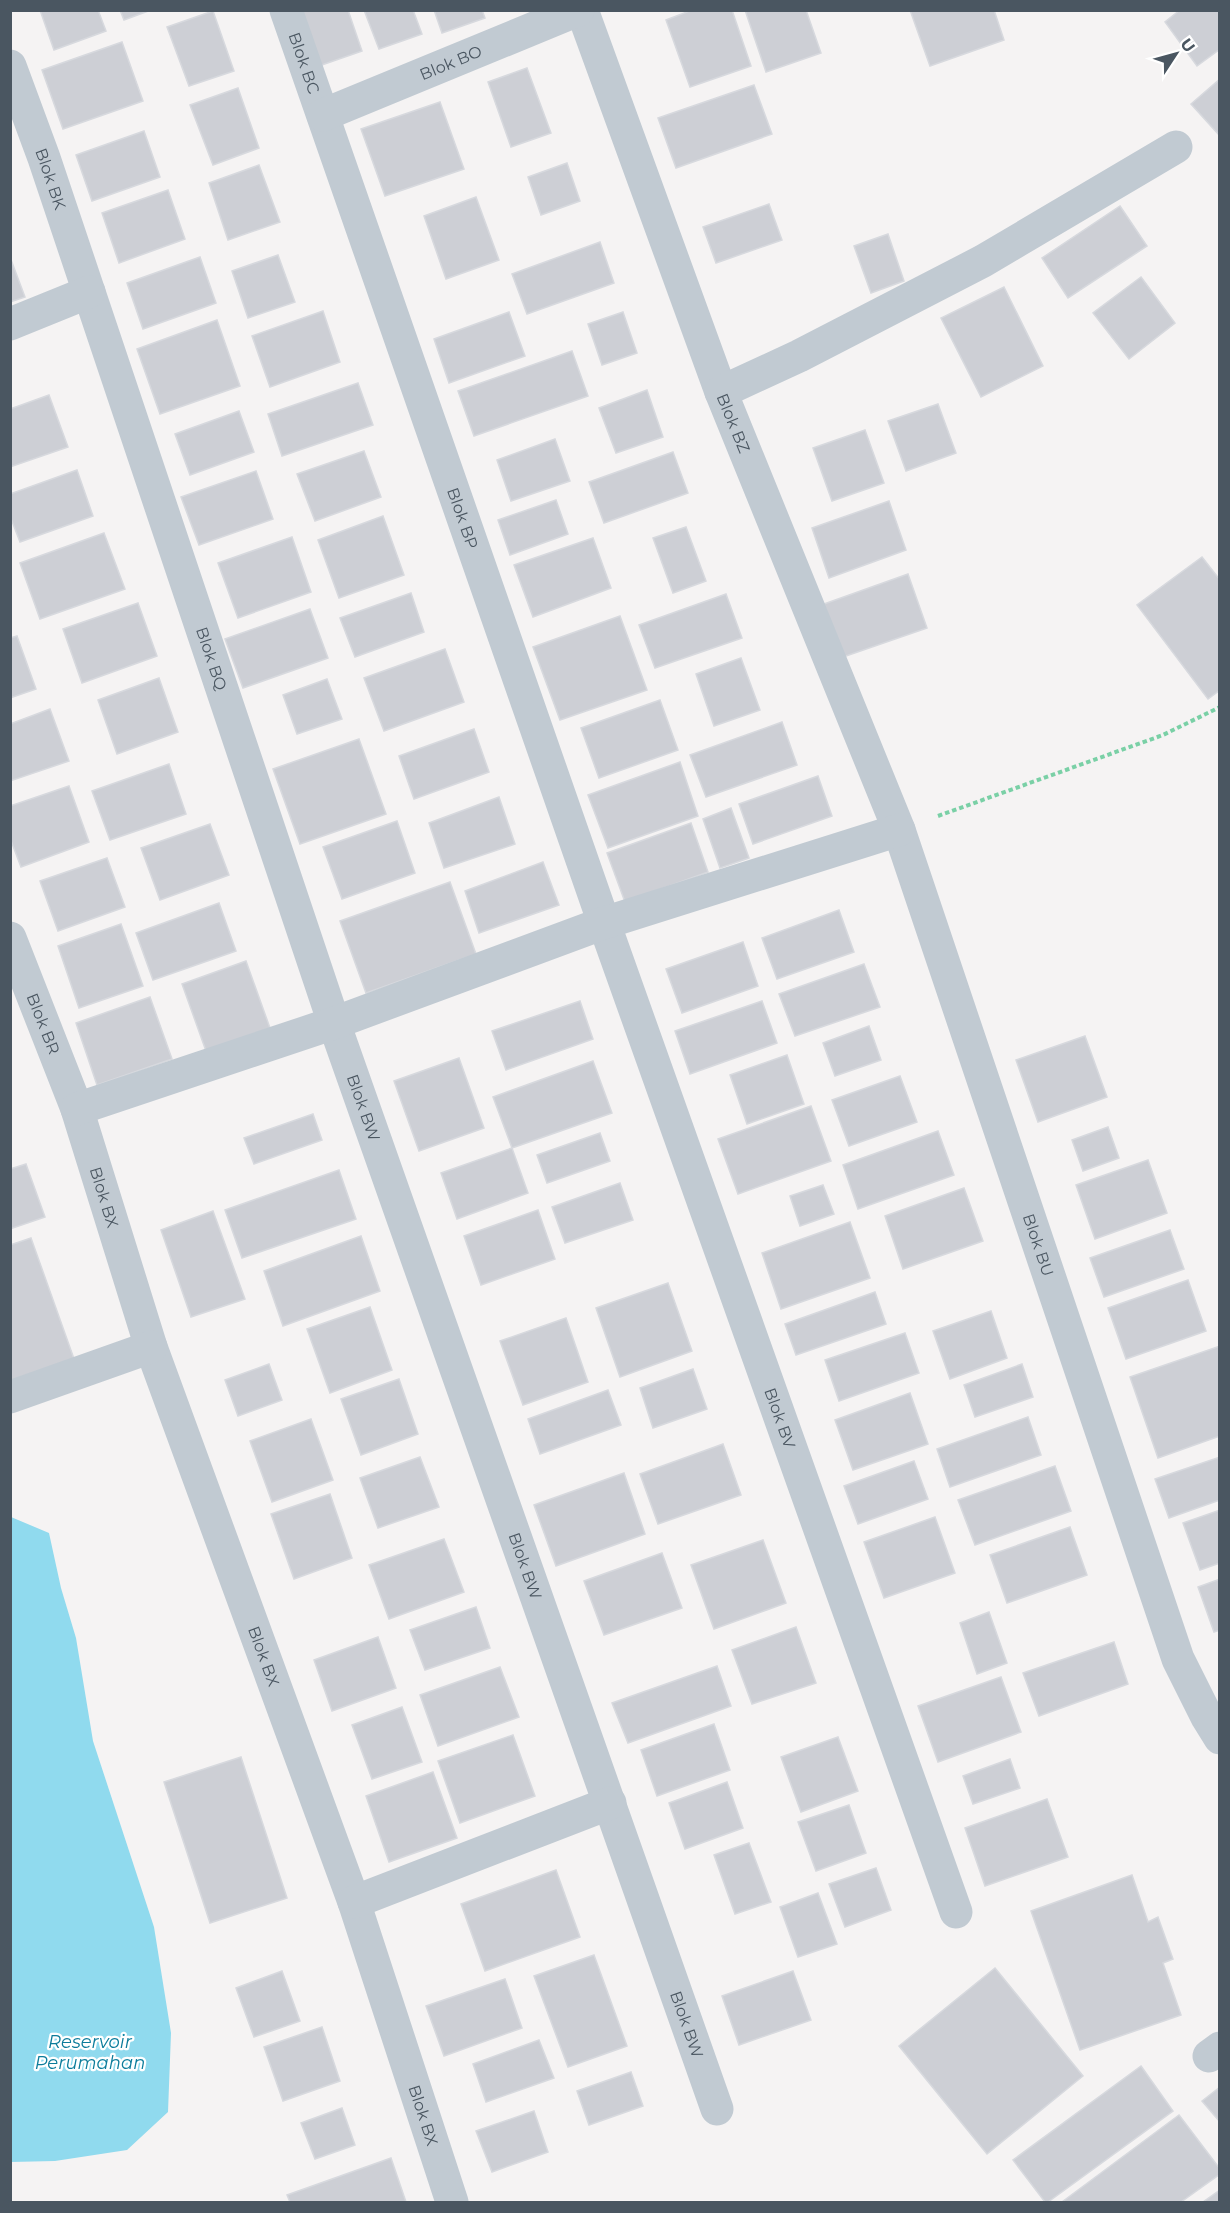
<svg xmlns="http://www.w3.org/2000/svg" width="1230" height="2213" font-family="Montserrat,sans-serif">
	<rect width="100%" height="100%" fill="#f5f3f3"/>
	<polygon fill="#90daee" points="11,1517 49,1533 61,1588 76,1638 93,1741 154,1927 171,2033 168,2112 127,2150 55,2161 11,2162"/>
	<g fill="#cdcfd5" stroke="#d7d9de" stroke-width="1.5">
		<polygon points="40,10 98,10 106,31 54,50"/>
		<polygon points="120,10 151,10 124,20"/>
		<polygon points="295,10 348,10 362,51 316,67"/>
		<polygon points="364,10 413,10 422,34 379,49"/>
		<polygon points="434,10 482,10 485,18 442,33"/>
		<polygon points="692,10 732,10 751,66 690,87 666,20"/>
		<polygon points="745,10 806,10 821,53 766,72"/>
		<polygon points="910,10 994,10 1004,40 930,66"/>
		<polygon points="1180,10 1220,10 1220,49 1197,66 1165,22"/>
		<polygon points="213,11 234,71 189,86 167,27"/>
		<polygon points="122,42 143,101 63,129 42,70"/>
		<polygon points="527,68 551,133 511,147 488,82"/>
		<polygon points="1220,79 1220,136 1191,104"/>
		<polygon points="754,85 772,134 676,168 658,118"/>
		<polygon points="238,88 259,148 213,165 190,105"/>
		<polygon points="440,102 464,169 385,196 361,129"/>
		<polygon points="144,131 160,177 92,201 76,155"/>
		<polygon points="567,163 580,201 541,215 528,177"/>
		<polygon points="259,165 280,222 228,240 209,183"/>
		<polygon points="168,190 185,239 119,263 102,213"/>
		<polygon points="476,197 499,260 446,279 424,216"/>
		<polygon points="769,204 782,240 716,263 703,227"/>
		<polygon points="1120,206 1147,246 1068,298 1042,258"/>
		<polygon points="888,234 904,281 871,293 854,246"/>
		<polygon points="600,242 614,283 527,314 512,274"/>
		<polygon points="278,255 295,302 248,318 232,271"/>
		<polygon points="10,257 25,297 10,302"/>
		<polygon points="200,257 216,303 143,329 127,283"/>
		<polygon points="1141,277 1175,323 1129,359 1093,313"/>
		<polygon points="1004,287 1043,366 981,397 941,318"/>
		<polygon points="323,311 340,362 270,387 252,336"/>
		<polygon points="509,312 525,356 449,383 434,339"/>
		<polygon points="623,312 637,353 602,365 588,324"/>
		<polygon points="217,320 240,386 160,414 137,349"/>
		<polygon points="572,351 588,396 474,436 458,391"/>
		<polygon points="358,383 373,425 282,456 268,414"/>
		<polygon points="647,390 663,437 616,453 599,408"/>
		<polygon points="49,395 68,447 10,467 10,409"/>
		<polygon points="938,404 956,453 906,471 888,421"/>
		<polygon points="239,411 254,452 190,475 175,434"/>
		<polygon points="865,430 884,483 832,501 813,448"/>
		<polygon points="555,439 570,481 511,501 497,460"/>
		<polygon points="364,451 381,497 315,521 297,474"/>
		<polygon points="673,452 688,493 604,523 589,482"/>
		<polygon points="77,470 93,516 20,542 10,516 10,494"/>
		<polygon points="256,471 273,519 199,545 181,497"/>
		<polygon points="556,500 568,534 510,555 498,520"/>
		<polygon points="889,501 906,550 829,578 812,528"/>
		<polygon points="383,516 404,575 339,598 318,540"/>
		<polygon points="686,527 706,581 673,593 653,538"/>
		<polygon points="104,533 125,589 40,619 20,563"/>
		<polygon points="292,537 311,592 238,618 218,563"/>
		<polygon points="593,538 611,588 533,617 514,565"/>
		<polygon points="1202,557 1220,580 1220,690 1208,699 1137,605"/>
		<polygon points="908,574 927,628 843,657 824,604"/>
		<polygon points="411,593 424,632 355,657 340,618"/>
		<polygon points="726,594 742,638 655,668 639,625"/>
		<polygon points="138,603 157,656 82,683 63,629"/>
		<polygon points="310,609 328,658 243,688 225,639"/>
		<polygon points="620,616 647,690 560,720 533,647"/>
		<polygon points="17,636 36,689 10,698 10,638"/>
		<polygon points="445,649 464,702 384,731 364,678"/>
		<polygon points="741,658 760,710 714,726 696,674"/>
		<polygon points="159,678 178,732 117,754 98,700"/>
		<polygon points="327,679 342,719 297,734 283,695"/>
		<polygon points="660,700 678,750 599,778 581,728"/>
		<polygon points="50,709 69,761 10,781 10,724"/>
		<polygon points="782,722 797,765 706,797 690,755"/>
		<polygon points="474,729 489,772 414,799 399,756"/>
		<polygon points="359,739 386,814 300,844 273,769"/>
		<polygon points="680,762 698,816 608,848 588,795"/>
		<polygon points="169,764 186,814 110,840 92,791"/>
		<polygon points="818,776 832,816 753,844 739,804"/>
		<polygon points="69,786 89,842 21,867 10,838 10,806"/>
		<polygon points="499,797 515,844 444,868 429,823"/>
		<polygon points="731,808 749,858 720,868 703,819"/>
		<polygon points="397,821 415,873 342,899 323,847"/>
		<polygon points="691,823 708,872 625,902 607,853"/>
		<polygon points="210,824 229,875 160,900 141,848"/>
		<polygon points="107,858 125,907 58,931 40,881"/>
		<polygon points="543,862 559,905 479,933 465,891"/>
		<polygon points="450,882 476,954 366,993 340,921"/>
		<polygon points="219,903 236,951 153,980 136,933"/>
		<polygon points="839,910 854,952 777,979 762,938"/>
		<polygon points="121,924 143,986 79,1008 58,946"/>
		<polygon points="743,942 758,986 682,1013 666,969"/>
		<polygon points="246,961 270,1028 206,1051 182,984"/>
		<polygon points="864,964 880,1007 795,1036 779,994"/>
		<polygon points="150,997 172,1059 97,1085 76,1023"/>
		<polygon points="580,1001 593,1039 506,1070 492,1031"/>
		<polygon points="762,1001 777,1043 690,1074 675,1031"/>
		<polygon points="869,1026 881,1060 835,1076 823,1043"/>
		<polygon points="1085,1036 1107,1097 1038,1122 1016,1060"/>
		<polygon points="787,1055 804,1104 747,1124 730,1075"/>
		<polygon points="459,1058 484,1128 419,1151 394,1081"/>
		<polygon points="593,1061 612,1113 512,1148 493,1097"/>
		<polygon points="900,1076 917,1122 849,1146 832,1100"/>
		<polygon points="811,1106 831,1161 738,1194 718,1139"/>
		<polygon points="313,1114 322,1140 254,1164 244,1138"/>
		<polygon points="1108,1127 1119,1158 1083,1171 1072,1140"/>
		<polygon points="938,1131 954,1175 858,1209 843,1165"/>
		<polygon points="600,1133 610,1161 547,1183 537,1155"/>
		<polygon points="512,1148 528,1193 457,1219 441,1173"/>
		<polygon points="1148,1160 1167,1213 1095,1239 1076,1185"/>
		<polygon points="26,1164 45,1217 10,1229 10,1169"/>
		<polygon points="339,1170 356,1219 242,1258 225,1210"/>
		<polygon points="620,1183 633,1220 565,1243 552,1207"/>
		<polygon points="823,1185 834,1214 800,1226 790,1196"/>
		<polygon points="964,1188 983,1241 903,1269 885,1216"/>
		<polygon points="538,1210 555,1259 481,1285 464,1236"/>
		<polygon points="213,1211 245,1299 191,1317 161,1230"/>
		<polygon points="850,1222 870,1278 781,1309 762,1253"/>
		<polygon points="1170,1230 1184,1269 1104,1297 1090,1258"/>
		<polygon points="361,1236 380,1291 283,1326 264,1271"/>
		<polygon points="31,1238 78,1370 10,1394 10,1245"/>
		<polygon points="1188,1280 1206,1331 1126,1359 1108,1308"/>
		<polygon points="668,1283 692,1351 620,1377 596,1308"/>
		<polygon points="875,1292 886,1324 796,1355 785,1324"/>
		<polygon points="370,1307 392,1370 330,1393 307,1329"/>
		<polygon points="991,1311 1007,1358 950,1379 933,1331"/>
		<polygon points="566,1318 588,1382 523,1405 500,1341"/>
		<polygon points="905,1333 919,1373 839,1401 825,1360"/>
		<polygon points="1220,1346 1220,1436 1158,1458 1130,1377"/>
		<polygon points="269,1364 282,1400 238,1416 225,1380"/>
		<polygon points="1022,1364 1033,1397 975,1417 964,1385"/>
		<polygon points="693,1369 707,1409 653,1428 640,1388"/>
		<polygon points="399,1379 418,1434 361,1455 341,1399"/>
		<polygon points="608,1390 621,1425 540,1454 528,1419"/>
		<polygon points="910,1393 928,1444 853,1470 835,1420"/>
		<polygon points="1028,1417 1041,1455 950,1487 937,1449"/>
		<polygon points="311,1419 333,1480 272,1502 250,1441"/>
		<polygon points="723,1444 741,1495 658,1524 640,1474"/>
		<polygon points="420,1457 439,1507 378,1528 360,1478"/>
		<polygon points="1220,1457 1220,1500 1169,1518 1155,1479"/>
		<polygon points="914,1461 928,1499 858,1524 844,1486"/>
		<polygon points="1055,1466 1071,1511 975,1545 958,1500"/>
		<polygon points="624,1473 645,1534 556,1566 534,1505"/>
		<polygon points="330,1494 352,1558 294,1579 271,1514"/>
		<polygon points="1220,1510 1220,1563 1200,1570 1183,1523"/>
		<polygon points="935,1517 955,1573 884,1598 864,1542"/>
		<polygon points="1070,1527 1087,1575 1007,1603 990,1555"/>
		<polygon points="444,1539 464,1592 389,1619 369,1565"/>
		<polygon points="763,1540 786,1603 714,1629 691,1565"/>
		<polygon points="662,1553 682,1608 604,1635 584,1581"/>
		<polygon points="1220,1579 1220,1630 1214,1632 1198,1587"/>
		<polygon points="476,1607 490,1648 425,1670 410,1630"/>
		<polygon points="989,1612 1007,1663 977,1674 960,1623"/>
		<polygon points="796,1627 816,1683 752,1704 732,1650"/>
		<polygon points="378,1637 396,1688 332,1711 314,1660"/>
		<polygon points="1114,1642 1128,1684 1039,1716 1023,1673"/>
		<polygon points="717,1666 731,1706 628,1743 612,1703"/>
		<polygon points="500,1667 519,1717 438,1746 420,1695"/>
		<polygon points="1001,1677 1021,1732 938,1762 918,1706"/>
		<polygon points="402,1707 422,1762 372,1779 352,1725"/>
		<polygon points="714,1724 730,1770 657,1796 641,1750"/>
		<polygon points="513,1735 535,1796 460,1823 438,1761"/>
		<polygon points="838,1737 858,1791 801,1812 781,1757"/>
		<polygon points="241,1757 287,1898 210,1923 164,1782"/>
		<polygon points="1010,1759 1020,1788 973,1804 963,1776"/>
		<polygon points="433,1772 457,1838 389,1862 366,1796"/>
		<polygon points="727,1782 743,1828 685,1849 669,1803"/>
		<polygon points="1047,1799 1068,1857 985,1886 965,1828"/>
		<polygon points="849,1805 866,1853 816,1871 798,1822"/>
		<polygon points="749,1843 771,1902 735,1914 714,1855"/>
		<polygon points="876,1868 891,1910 845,1927 829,1884"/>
		<polygon points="556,1870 580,1937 485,1971 461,1904"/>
		<polygon points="1132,1875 1148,1922 1158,1917 1173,1959 1163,1963 1181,2015 1080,2050 1031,1911"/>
		<polygon points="818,1893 837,1944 798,1957 780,1907"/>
		<polygon points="594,1955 627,2046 568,2067 534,1976"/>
		<polygon points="995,1968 1083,2076 987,2154 899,2046"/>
		<polygon points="282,1971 300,2021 254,2037 236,1988"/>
		<polygon points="793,1971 811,2020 739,2045 722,1996"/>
		<polygon points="505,1979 522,2028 444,2056 426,2006"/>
		<polygon points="322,2027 340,2081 283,2101 264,2047"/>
		<polygon points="539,2040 554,2078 486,2102 473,2064"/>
		<polygon points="1141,2066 1173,2111 1048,2202 1045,2202 1013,2160"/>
		<polygon points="631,2072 643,2106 589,2125 577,2091"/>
		<polygon points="1220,2087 1220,2122 1202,2101"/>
		<polygon points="342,2108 355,2145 315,2159 301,2123"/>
		<polygon points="534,2111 548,2152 492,2172 476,2131"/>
		<polygon points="1179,2115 1220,2169 1220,2174 1181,2202 1062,2202"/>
		<polygon points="391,2158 406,2202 290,2202 287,2195"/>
		<polygon points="1220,2190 1220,2202 1203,2202"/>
	</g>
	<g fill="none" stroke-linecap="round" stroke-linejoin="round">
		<polyline stroke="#7ad0a6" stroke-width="4" stroke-dasharray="4.5 3" stroke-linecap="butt" points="938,816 1163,735 1220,707"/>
		<g stroke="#c1cad2" stroke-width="33">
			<path id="s1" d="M286 10 604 923 956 1912"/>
			<path id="s2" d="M582 10 721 392 899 830 1178 1659 1207 1717 1220 1738"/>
			<path id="s3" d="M10 66 44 158 334 1023 717 2109"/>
			<path id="s4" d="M323 115 578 10"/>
			<polyline points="10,324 89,292"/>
			<polyline points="721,392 799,356 983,261 1176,147"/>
			<path id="s5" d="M10 938 77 1109 151 1347 354 1902 452 2202"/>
			<polyline points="77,1109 334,1023 604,923 899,830"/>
			<polyline points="10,1397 151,1347"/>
			<polyline points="354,1902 610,1803"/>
			<polyline points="1209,2056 1220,2048"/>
		</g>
	</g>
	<g text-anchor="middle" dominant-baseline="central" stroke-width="4.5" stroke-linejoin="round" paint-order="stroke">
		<g font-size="16" fill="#4a5661" stroke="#fff">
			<text stroke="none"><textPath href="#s1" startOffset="56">Blok BC</textPath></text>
			<text stroke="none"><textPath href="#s4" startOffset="138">Blok BO</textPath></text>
			<text stroke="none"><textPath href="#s3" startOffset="120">Blok BK</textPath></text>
			<text stroke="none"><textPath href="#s2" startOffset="440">Blok BZ</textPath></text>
			<text stroke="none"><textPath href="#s1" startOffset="538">Blok BP</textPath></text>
			<text stroke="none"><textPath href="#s3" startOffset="626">Blok BQ</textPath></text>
			<text stroke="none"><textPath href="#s5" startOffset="92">Blok BR</textPath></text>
			<text stroke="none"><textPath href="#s3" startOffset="1100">Blok BW</textPath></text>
			<text stroke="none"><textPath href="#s5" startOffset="276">Blok BX</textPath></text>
			<text stroke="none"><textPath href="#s2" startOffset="1317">Blok BU</textPath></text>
			<text stroke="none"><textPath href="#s1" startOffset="1492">Blok BV</textPath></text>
			<text stroke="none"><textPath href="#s3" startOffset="1586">Blok BW</textPath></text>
			<text stroke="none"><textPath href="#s5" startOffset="762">Blok BX</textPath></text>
			<text stroke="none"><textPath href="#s3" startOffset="2072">Blok BW</textPath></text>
			<text stroke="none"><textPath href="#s5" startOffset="1248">Blok BX</textPath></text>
		</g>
		<g font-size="18" font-style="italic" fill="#0c7c9b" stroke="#fff">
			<text x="90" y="2042">Reservoir<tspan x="90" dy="21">Perumahan</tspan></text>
		</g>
	</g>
	<rect width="1230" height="2213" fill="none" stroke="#4a5661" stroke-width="24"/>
	<g transform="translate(1176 54) rotate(54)" stroke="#ffffff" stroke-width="4.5" paint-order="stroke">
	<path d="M0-4.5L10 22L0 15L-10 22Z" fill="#4a5661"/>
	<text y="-9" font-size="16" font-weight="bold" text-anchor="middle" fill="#4a5661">U</text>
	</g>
</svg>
